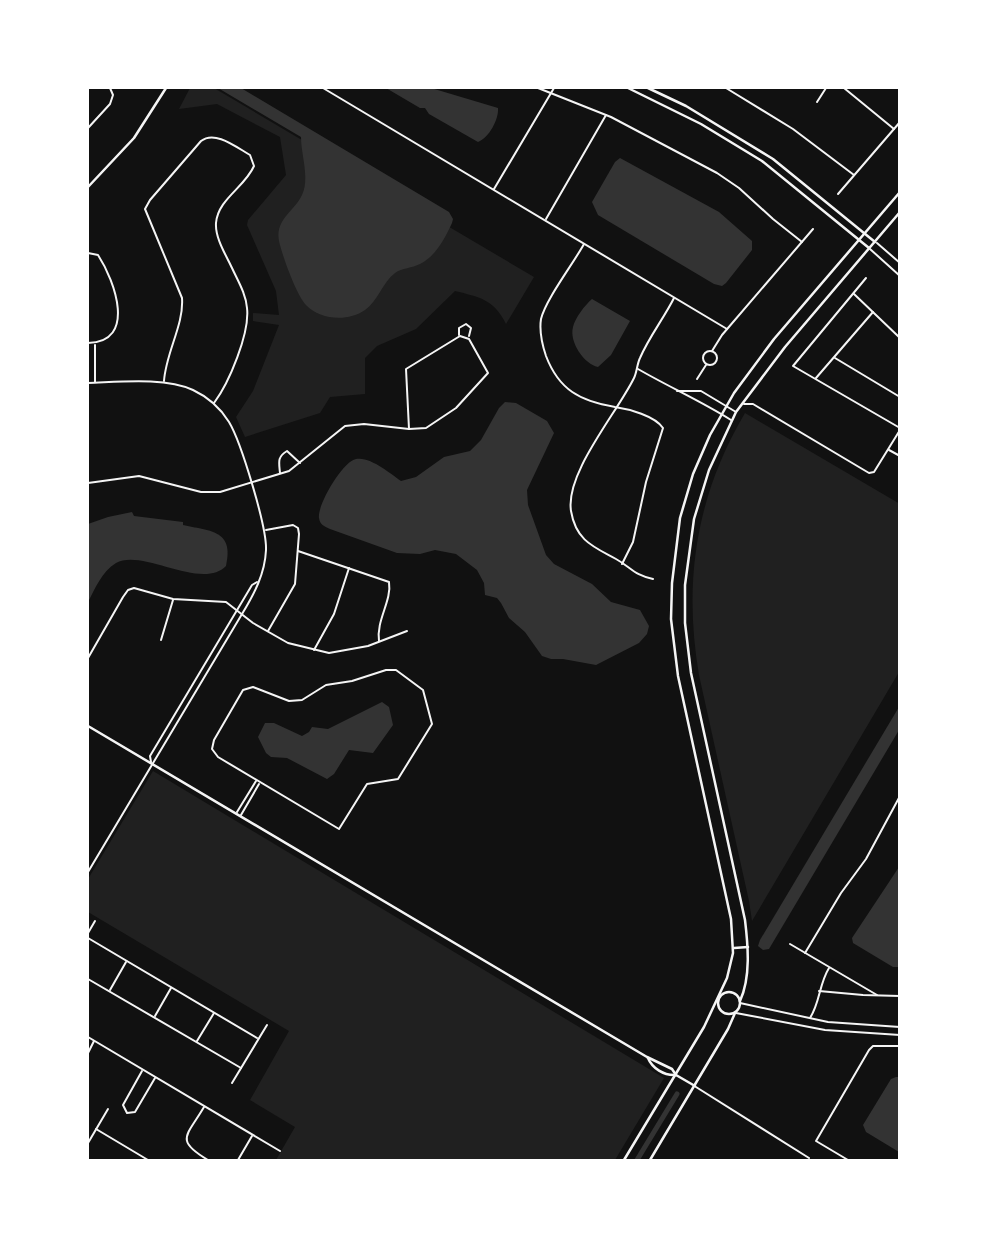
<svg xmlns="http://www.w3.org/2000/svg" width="987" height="1248" font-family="Helvetica,sans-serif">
	<rect width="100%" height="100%" fill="#111"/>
	<g fill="#202020">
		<path d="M190 88H214L534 277 506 324C494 299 479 297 455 291L416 329 377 346 365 358V394L330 397 320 413 245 437 236 417 253 391 279 325 253 321V313L279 315 276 291 247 225 248 220 286 175 280 137 217 104 179 109Z"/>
		<path d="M745 413 900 504 899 672 752 921 749 901 699 675C683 581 696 496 745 413Z"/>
		<polygon points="153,771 664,1078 615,1160 276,1160 295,1127 250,1100 289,1031 88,912 88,879"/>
	</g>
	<g fill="#333">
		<path d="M218 88H241L449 212 453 219 452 223C445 238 436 256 420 264 412 268 402 268 395 273 382 283 378 301 365 310 348 322 320 320 306 305 296 294 282 255 279 241 275 219 294 212 302 195 310 178 301 155 301 137Z"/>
		<path d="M386 88H431L498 108C499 119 489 138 478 142L429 114 425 108H420Z"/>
		<polygon points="620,158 719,212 752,241 752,250 726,283 722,286 714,284 598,215 592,202 615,162"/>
		<path d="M592 299 630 321 611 355 598 367C584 364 569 342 573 327 575 318 585 305 592 299Z"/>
		<path d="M505 402 516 403 547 421 554 433 527 490 528 505 546 555 554 564 592 584 611 602 640 610 649 626 647 634 639 643 596 665 563 659H551L542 656 525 632 509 618 501 603 497 598 485 595 484 583 477 570 456 554 435 550 420 554 397 553 330 529C324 526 320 525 319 518 317 505 343 461 356 459 370 456 391 474 401 481L416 477 444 457 470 451 481 440 499 408Z"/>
		<path d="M132 512 134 516 183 522V525C208 531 235 529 226 566 202 591 142 548 116 563 102 571 95 589 88 602V524L108 517Z"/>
		<polygon points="382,702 389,707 393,725 373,753 349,750 334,774 327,779 287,758 271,757 266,753 258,737 265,723 274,723 302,736 309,732 312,727 328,729"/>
		<polygon points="899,707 899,730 769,949 763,950 758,946 760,940"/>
		<polygon points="899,867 899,967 893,967 853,943 852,938"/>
		<polygon points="896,1077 900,1077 899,1152 866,1132 863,1125 891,1079"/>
	</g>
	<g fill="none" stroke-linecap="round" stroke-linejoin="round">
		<polyline stroke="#333" stroke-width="5" points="637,1160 677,1094"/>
		<g stroke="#f5f5f5" stroke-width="2">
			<polyline points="323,88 727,329"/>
			<polyline points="538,88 611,117 717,173 739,188 773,219 802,242"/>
			<polyline points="726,88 793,129 854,175"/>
			<polyline points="844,88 894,129"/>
			<polyline points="817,102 826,88"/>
			<polyline points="88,128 110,104 113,95 110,88"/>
			<polyline points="494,189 554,88"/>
			<polyline points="838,194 900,122"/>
			<polyline points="546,219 606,115"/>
			<polyline points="877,243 900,263"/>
			<path d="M584 244C573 264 546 299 541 319 539 332 542 344 546 356 559 390 580 401 615 407 629 409 655 416 663 428L646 482 633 542 622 564"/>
			<polyline points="870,249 900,276"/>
			<path d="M88 253 98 255C115 281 137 342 88 343"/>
			<polyline points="866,278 793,366 900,428"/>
			<polyline points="854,294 900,338"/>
			<polyline points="459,335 459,328 466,324 471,328 469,336"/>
			<polygon points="460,336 469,339 488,373 456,408 426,428 409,429 406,369"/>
			<polyline points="95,345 95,382"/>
			<circle cx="710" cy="358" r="7"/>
			<polyline points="712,351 722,335 813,229"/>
			<polyline points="835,358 900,397"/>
			<path d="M638 369C669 387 701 401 731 420"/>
			<polyline points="816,378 873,312"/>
			<polyline points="697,379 706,365"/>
			<path d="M164 381C166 352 184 325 182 298L145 209 150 200 201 141C215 130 236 147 250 155L254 166C245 187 218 199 216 223 215 238 226 255 232 268 238 281 246 294 247 308 250 333 229 383 214 403"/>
			<path d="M88 383C119 382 165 377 193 390 208 397 221 409 229 422 241 442 267 527 266 550 265 574 254 594 242 614L88 872"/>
			<polyline points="677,391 701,391 736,412"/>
			<polyline points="744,404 753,404 869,473 874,472 900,430"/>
			<polyline points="889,450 900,456"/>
			<path d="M280 473C279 462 277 457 287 451L300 463"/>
			<polyline points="88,483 139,476 201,492 220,492 289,471 345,426 364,424 409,429"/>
			<polyline points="266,530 293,525 298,528 299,534 295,584 268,631"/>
			<path d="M298 551 389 582C392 601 376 620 379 641"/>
			<path d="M653 579C634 575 632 568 616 559 594 547 576 541 571 511 565 473 617 413 634 378 637 372 637 364 640 358 649 337 664 318 674 298"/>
			<polyline points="161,640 173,600"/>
			<polyline points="314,650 334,614 349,568"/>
			<polyline points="88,658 123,597 128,590 134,588 173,599 226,602 253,623 288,643 329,653 368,646 407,631"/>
			<polygon points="386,670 396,670 423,690 432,724 398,779 367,784 339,829 218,757 212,749 214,740 243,690 253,687 289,701 302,700 326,685 352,681"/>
			<polyline points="151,762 150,756 252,585 257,582"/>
			<polyline points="237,812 256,781"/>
			<polyline points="241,815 259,784"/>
			<polyline points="88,933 95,921"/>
			<polyline points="88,938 257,1038"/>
			<polyline points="790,944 877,995"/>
			<polyline points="805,953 841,893 866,859 900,796"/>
			<polyline points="88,979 241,1068"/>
			<polyline points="110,990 126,962"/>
			<polyline points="819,991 863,995 900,996"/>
			<polyline points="740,1003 828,1022 900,1027"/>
			<polyline points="736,1013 825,1030 900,1035"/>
			<polyline points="155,1016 171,988"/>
			<path d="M810 1018C820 1003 819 984 829 968"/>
			<polyline points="88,1037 280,1151"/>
			<polyline points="197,1041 214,1013"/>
			<polyline points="88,1053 94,1041"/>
			<polyline points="142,1071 123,1105 127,1113 135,1112 155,1078"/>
			<polyline points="232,1083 267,1025"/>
			<polyline points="696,1087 809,1158"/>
			<path d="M204 1107C187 1136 174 1140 208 1160"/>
			<polyline points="96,1129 148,1160"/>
			<polyline points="88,1143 108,1109"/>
			<polyline points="238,1160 252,1136"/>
			<polyline points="848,1160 816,1141 869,1050 873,1046 900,1046"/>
		</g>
		<g stroke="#f5f5f5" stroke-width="2.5">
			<polyline points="628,88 701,124 762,161 869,248"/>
			<polyline points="648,88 686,106 773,159 875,242"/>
			<polyline points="88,187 134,138 166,88"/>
			<polyline points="88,726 647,1057 672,1069 676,1075 695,1086"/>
			<path d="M648 1058C652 1068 664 1076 676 1075"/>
		</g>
		<g stroke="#f5f5f5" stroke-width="2.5">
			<polyline points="734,948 748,947"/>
			<circle cx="729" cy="1003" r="11"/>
			<path d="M740 1001C751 977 748 945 745 920L691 673 685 623V585L694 519 709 470 736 412 785 347 900 212"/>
			<polyline points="624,1160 704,1027 727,978 733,953 731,919 678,676 671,619 672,583 680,518 693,474 710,435 734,393 774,339 900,192"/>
			<polyline points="650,1160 728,1029 735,1013"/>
		</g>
	</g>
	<rect width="987" height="1248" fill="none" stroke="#ffffff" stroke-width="178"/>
</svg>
